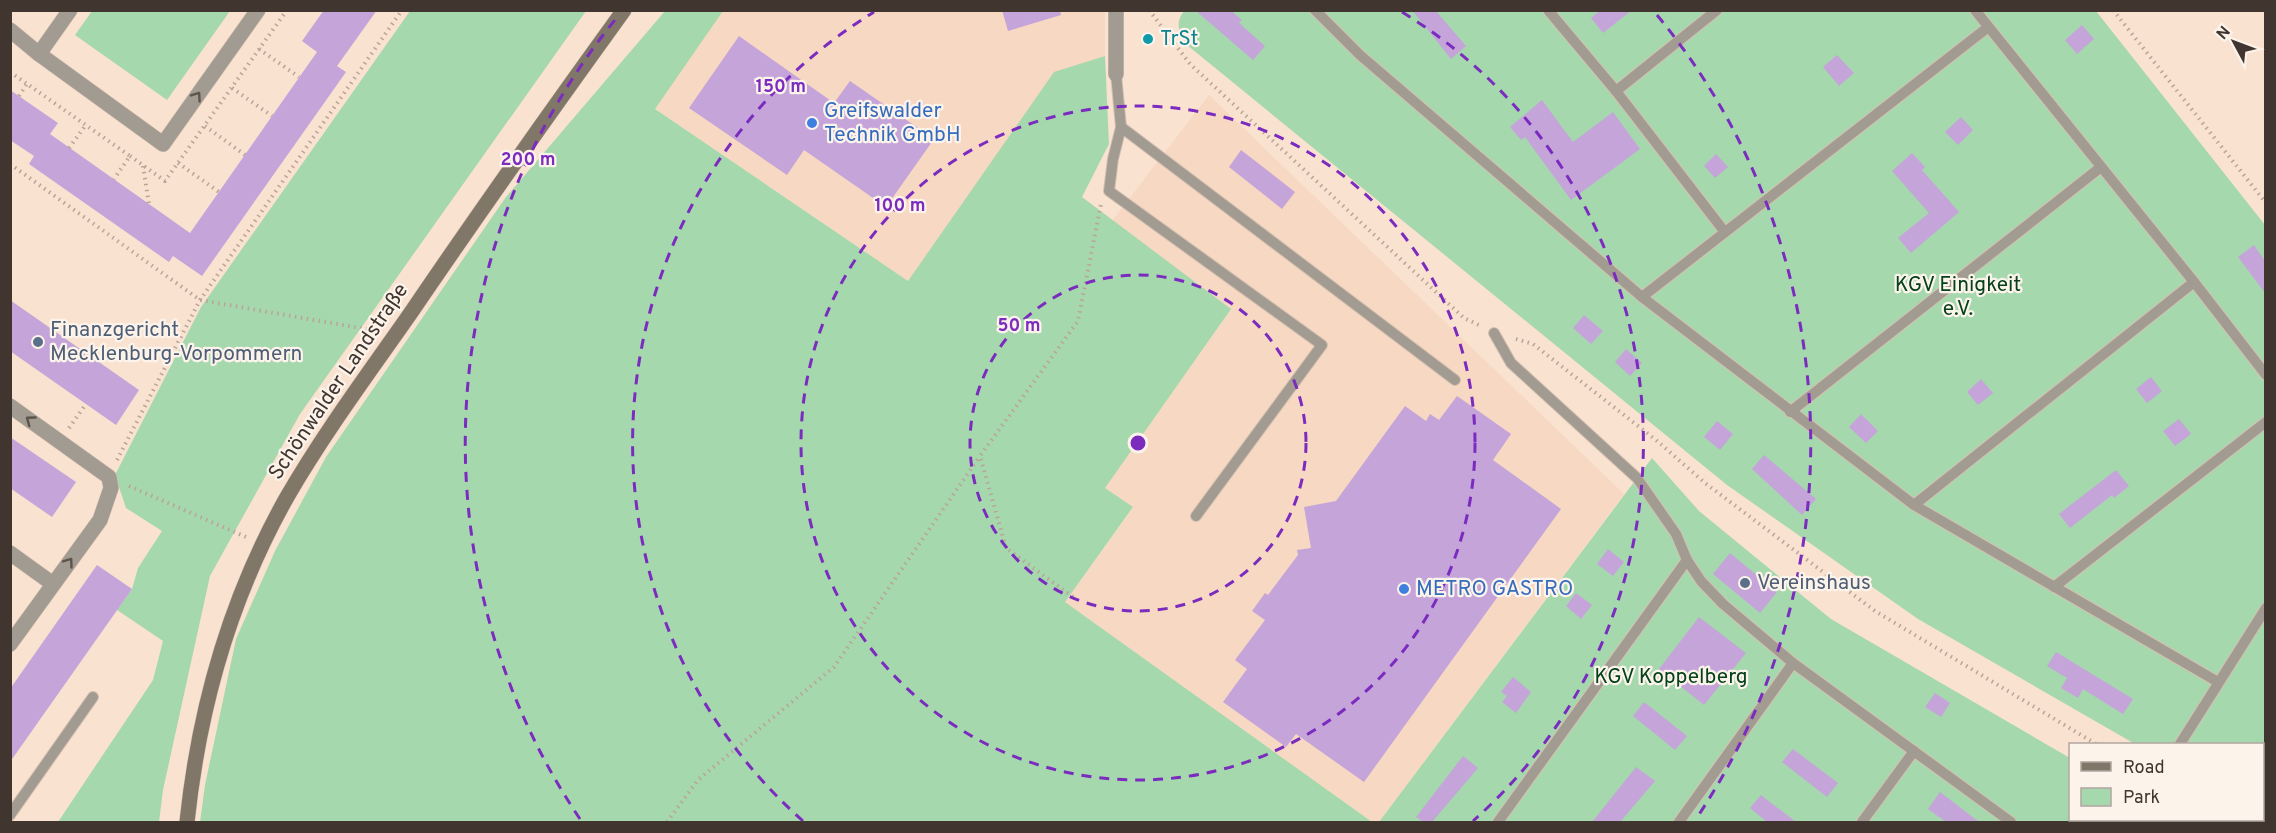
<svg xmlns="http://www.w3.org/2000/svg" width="2276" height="833" font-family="Overpass,sans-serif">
	<rect width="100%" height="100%" fill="#fae2d1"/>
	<g fill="#f7d8c2">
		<polygon points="723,11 1105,11 1105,56 1054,73 908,281 654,108"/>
		<polygon points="1209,95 1624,494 1379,822 1372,822 1065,602 1133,508 1104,488 1231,309 1112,221"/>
	</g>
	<g fill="#a6d8ae">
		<path d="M1185 10 2096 11 2265 225V820L2262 818V744H2135L1918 619 1727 485 1187 45C1179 33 1174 23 1185 10Z"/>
		<polygon points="92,11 92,10 230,11 167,100 75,35"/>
		<polygon points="410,11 586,11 300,414 210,576 163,790 159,822 58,822 153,680 163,641 117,610 132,589 138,568 162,531 126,508 115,475 201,307"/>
		<polygon points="665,11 723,11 655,109 908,281 1054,72 1105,56 1109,144 1082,197 1231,309 1105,488 1133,507 1065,602 1372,822 200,822 205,785 236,639 275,551 326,457 506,197"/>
		<polygon points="1652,458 1699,511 1831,619 2070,758 2070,820 2175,820 2180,822 1379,822"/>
	</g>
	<g fill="#c4a4d9">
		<polygon points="324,10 377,10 337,66 346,72 202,276 173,256 169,262 29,164 34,156 10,140 10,90 58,123 50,134 190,233 317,52 302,41"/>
		<polygon points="1002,10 1060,10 1061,15 1008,31"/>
		<polygon points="1195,10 1230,10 1242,20 1239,23 1265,46 1253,60"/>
		<polygon points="1412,10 1435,10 1466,46 1451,59"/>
		<polygon points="1601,10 1632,10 1603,33 1591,18"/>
		<polygon points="2082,25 2094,39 2077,54 2065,40"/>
		<polygon points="739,36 834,103 850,81 934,139 886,207 804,150 787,175 689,108"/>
		<polygon points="1837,55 1854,73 1839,86 1823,67"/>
		<polygon points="1542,100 1573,142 1613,112 1640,149 1571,200 1525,137 1521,140 1510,127"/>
		<polygon points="1961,117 1973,130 1958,145 1945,132"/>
		<polygon points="1241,150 1295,192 1282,209 1229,167"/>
		<polygon points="1912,153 1925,167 1922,170 1959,212 1911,253 1898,238 1929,213 1892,171"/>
		<polygon points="1716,154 1728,167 1715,178 1704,166"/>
		<polygon points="2254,245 2265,261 2265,293 2238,257"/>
		<polygon points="10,300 139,390 116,425 10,351"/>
		<polygon points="1584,315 1603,331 1591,344 1573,328"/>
		<polygon points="1626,349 1642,363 1630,376 1615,362"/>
		<polygon points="2151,377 2162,391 2147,403 2136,389"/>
		<polygon points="1981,379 1993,393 1978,405 1967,392"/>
		<polygon points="1457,396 1511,434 1493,460 1561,509 1364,782 1296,734 1286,747 1223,702 1247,669 1235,660 1265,620 1252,611 1265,593 1268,595 1298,555 1297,550 1311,548 1304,507 1336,501 1405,406 1426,421 1430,414 1439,420"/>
		<polygon points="1861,414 1878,431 1866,443 1849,427"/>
		<polygon points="2179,419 2191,434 2175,446 2163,431"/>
		<polygon points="1717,421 1733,434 1720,450 1704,437"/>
		<polygon points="10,437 76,482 52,517 10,488"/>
		<polygon points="1764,455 1816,499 1802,515 1752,469"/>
		<polygon points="2116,470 2129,486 2114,498 2112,495 2070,528 2059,514"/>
		<polygon points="1608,549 1624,562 1613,576 1597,564"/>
		<polygon points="1730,553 1777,592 1760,613 1713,574"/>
		<polygon points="97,565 132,589 10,762 10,689"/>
		<polygon points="1576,593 1592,605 1581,619 1566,606"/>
		<polygon points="1699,617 1746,653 1704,705 1659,669"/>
		<polygon points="2056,652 2133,699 2123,714 2083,689 2078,698 2061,688 2067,678 2047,666"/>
		<polygon points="1513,677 1531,692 1516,713 1502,702 1507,696 1501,692"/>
		<polygon points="1935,693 1950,703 1941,717 1925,707"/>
		<polygon points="1644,702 1687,736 1675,750 1633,716"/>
		<polygon points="1793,749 1838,783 1827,797 1782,762"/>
		<polygon points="1463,756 1478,768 1432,822 1423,822 1416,817"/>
		<polygon points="1636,767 1655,781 1620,822 1592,822"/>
		<polygon points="1940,792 1979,822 1946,822 1928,809"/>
		<polygon points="1761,795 1796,822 1767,822 1750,808"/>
	</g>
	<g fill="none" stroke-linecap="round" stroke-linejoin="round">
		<g stroke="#d5c0b1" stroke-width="12">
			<g id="lane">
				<polyline points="1315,10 1360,55 1642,297 1914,505 2218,682"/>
				<polyline points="1548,10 1616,91 1724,231"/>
				<polyline points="1975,10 2194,282 2266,375"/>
				<polyline points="1116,74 1121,127 1113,159 1109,191 1322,345 1196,516"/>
				<polyline points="1616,91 1717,10"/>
				<polyline points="1121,127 1455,380"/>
				<polyline points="1642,297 1987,28"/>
				<polyline points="1494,333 1511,363 1637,478 1676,534 1687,560 1701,581 1723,604 1793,663 2011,822"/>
				<polyline points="1790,412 2101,167"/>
				<polyline points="1914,505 2194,282"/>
				<polyline points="2054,587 2266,422"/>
				<polyline points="2180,744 2266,608"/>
				<polyline points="10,815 93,697"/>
				<polyline points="1498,822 1687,560"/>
				<polyline points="1679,822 1793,663"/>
				<polyline points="1862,822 1914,751"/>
			</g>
		</g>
		<g stroke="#d5c0b1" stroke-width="16">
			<g id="street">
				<polyline points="1116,10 1116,74"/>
				<polyline points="10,30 39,54 163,144 258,10"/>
				<polyline points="39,54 70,10"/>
				<polyline points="10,406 109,477 111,488 100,520 10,644"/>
				<polyline points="10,553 53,584"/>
			</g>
		</g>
		<g stroke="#d5c0b1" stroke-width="16">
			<path id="secondary" d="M187 822C199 708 230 598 287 497 324 433 368 374 410 314 480 211 551 111 624 10"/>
		</g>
		<g stroke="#b9a598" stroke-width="4" stroke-dasharray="1.5 4.5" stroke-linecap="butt">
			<polyline points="1149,10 1190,64 1464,318 1481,326"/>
			<polyline points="2113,10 2266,203"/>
			<polyline points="259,49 299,77"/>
			<polyline points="10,72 130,156 114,179"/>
			<polyline points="232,88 272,116"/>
			<polyline points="19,96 27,84"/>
			<polyline points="205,126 245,155"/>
			<polyline points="69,148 85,126"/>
			<polyline points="130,156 165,181 287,10"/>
			<polyline points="178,163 219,192"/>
			<polyline points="10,164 200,300 377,331"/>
			<polyline points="143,166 149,204"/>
			<polyline points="1516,339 1533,344 1656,440 1705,483 1875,611 2096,744"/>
			<polyline points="69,428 86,404"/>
			<polyline points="117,460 200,300 402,10"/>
			<polyline points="129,486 246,537"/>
			<polyline points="1073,597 1006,548 980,456 1078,321 1101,204"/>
			<polyline points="2227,820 2233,822"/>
			<polyline points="667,822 698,780 834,667 980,456"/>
		</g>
		<use href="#lane" stroke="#a29b91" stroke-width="10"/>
		<use href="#street" stroke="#a29b91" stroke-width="15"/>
		<use href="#secondary" stroke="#807768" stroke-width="15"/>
	</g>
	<defs><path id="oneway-chevron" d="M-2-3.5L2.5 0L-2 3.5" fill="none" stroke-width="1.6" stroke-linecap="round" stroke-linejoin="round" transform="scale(1.5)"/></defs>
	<g stroke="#5d544c">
		<use href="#oneway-chevron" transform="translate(197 96) rotate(-55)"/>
		<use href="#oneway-chevron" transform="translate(30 420) rotate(-144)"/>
		<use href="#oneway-chevron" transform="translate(69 562) rotate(-54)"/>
	</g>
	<g fill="none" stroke="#7b2cbf" stroke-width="3" stroke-dasharray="10 8">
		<circle cx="1138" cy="443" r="168"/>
		<circle cx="1138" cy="443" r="337"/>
		<path d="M803 821A505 505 0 0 1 874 12M1402 12A505 505 0 0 1 1473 821"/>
		<path d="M580 819A673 673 0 0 1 619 15M1657 15A673 673 0 0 1 1696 819"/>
	</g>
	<circle fill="#0f9aa8" stroke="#fcf3eb" stroke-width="2" cx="1148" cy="39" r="6"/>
	<g fill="#3f7fe0" stroke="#fcf3eb" stroke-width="2">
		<circle cx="812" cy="123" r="6"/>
		<circle cx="1404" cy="589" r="6"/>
	</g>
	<g fill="#5c6f8a" stroke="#fcf3eb" stroke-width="2">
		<circle cx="38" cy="342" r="6"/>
		<circle cx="1745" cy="583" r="6"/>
	</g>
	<g text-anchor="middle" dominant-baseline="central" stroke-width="4.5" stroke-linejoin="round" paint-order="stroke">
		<g font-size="21" fill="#0d838f" stroke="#fcf3eb" text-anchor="start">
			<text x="1160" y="39">TrSt</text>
		</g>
		<g font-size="21" fill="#366cbe" stroke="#fcf3eb" text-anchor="start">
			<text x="824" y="111">Greifswalder<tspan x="824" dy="24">Technik GmbH</tspan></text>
			<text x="1416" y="589">METRO GASTRO</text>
		</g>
		<g font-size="21" fill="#04421a" stroke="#fcf3eb">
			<text x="1958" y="285">KGV Einigkeit<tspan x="1958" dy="24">e.V.</tspan></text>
			<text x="1671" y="677">KGV Koppelberg</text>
		</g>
		<g font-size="21" fill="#4e5e75" stroke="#fcf3eb" text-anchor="start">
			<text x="50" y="330">Finanzgericht<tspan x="50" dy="24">Mecklenburg-Vorpommern</tspan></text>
			<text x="1757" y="583">Vereinshaus</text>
		</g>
		<g font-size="21" fill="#40362f" stroke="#fcf3eb">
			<text transform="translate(339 382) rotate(-56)">Schönwalder Landstraße</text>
		</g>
	</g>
	<circle cx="1138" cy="443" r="9" fill="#7b2cbf" stroke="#fcf3eb" stroke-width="3"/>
	<g font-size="18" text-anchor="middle" font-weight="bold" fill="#7b2cbf" stroke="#fcf3eb" stroke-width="4.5" stroke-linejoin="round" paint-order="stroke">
		<text x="781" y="92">150 m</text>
		<text x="528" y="165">200 m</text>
		<text x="900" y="211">100 m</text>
		<text x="1019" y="331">50 m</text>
	</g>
	<rect width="2276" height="833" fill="none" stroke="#40362f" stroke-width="24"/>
	<rect x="2069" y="743" width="195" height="78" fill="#fcf3eb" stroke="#b1a7a0" stroke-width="1.5"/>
	<rect x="2081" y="762" width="30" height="9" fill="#807768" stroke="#b1a7a0" stroke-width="1.5"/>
	<text x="2123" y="773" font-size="18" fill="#40362f">Road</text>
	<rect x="2081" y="788" width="30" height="18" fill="#a6d8ae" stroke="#b1a7a0" stroke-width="1.5"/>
	<text x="2123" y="803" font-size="18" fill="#40362f">Park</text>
	<g transform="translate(2234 42) rotate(311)" stroke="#fcf3eb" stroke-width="4.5" paint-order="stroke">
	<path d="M0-4.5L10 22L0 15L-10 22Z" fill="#40362f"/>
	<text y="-9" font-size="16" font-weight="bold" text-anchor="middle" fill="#40362f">N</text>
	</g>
</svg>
